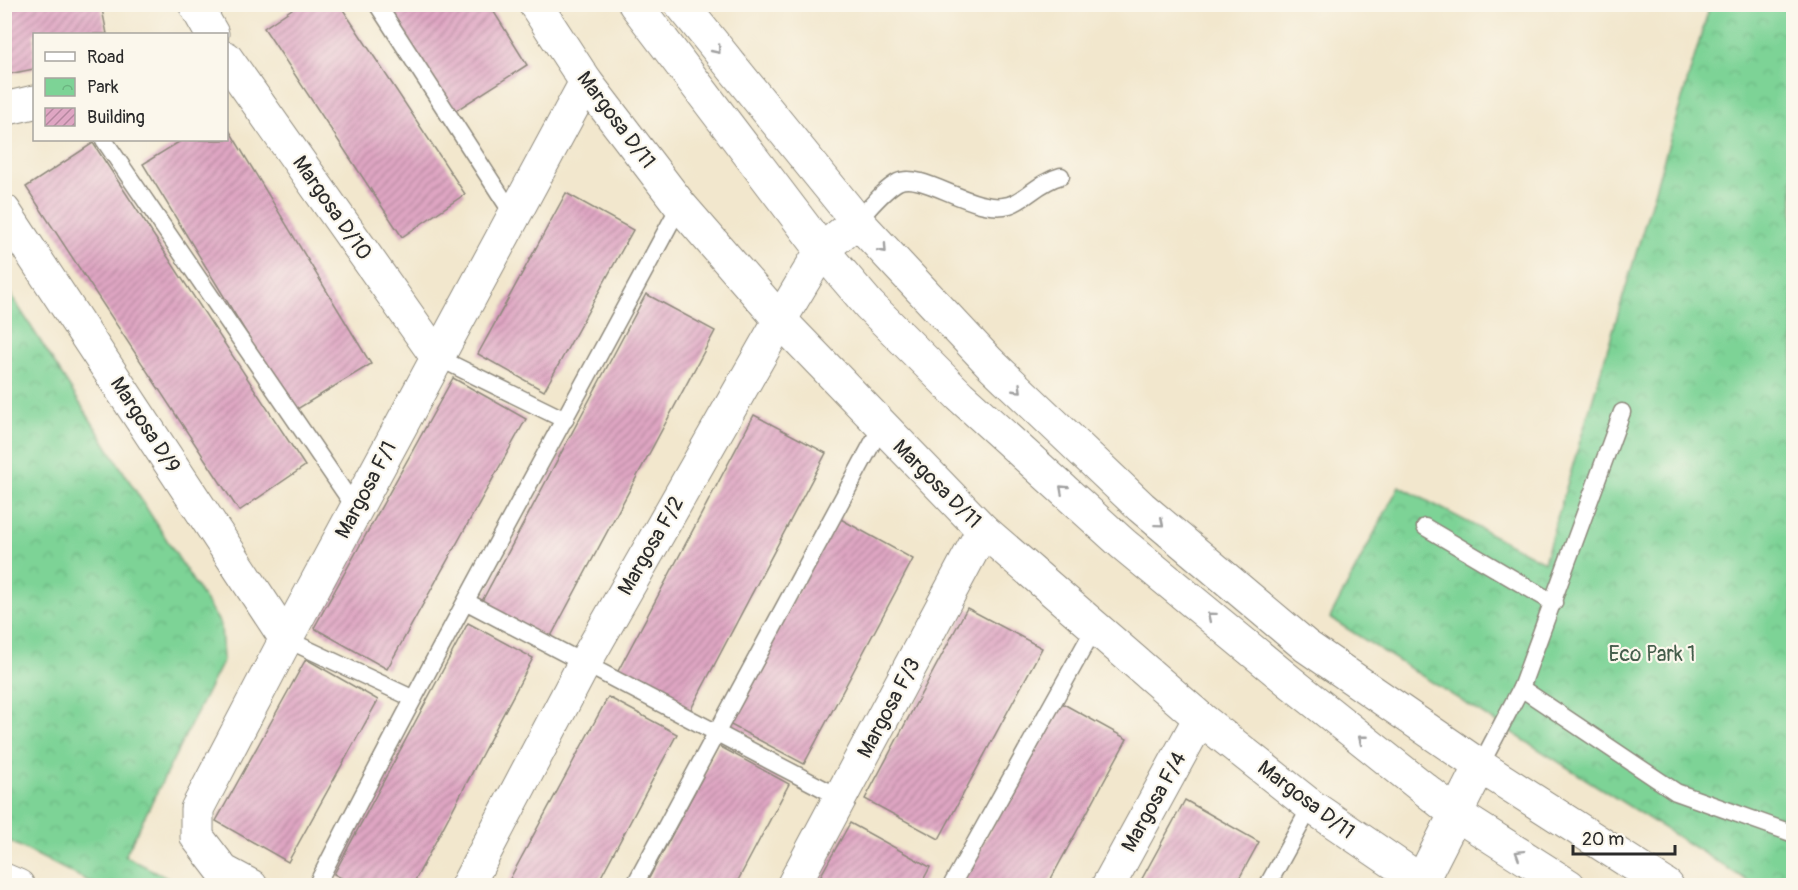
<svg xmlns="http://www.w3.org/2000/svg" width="1798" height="890" font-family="Pangolin,sans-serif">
	<defs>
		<pattern id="park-crowns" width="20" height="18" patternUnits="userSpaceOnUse" patternTransform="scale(1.5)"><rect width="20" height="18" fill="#7dd396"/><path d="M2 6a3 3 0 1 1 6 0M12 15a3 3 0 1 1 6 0" fill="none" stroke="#6cb581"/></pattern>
		<pattern id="building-hatch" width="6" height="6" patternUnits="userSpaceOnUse" patternTransform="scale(1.5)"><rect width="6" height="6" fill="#dfa6c3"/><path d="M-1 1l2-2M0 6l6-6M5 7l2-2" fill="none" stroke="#b5879f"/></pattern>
	</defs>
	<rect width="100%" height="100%" fill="#fbf7ec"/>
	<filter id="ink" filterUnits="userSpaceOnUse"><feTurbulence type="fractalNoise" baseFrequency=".0167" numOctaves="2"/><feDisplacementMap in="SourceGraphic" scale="12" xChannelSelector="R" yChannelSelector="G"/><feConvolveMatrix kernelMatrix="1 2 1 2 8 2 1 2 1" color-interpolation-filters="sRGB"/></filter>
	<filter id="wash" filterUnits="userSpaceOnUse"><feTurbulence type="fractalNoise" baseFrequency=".008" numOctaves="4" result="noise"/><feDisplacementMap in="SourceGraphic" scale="24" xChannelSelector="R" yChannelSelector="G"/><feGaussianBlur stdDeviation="1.35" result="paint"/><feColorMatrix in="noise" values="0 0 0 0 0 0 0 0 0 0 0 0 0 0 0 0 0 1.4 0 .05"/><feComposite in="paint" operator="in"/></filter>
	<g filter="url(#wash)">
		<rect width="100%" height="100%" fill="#f2e7cd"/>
		<g fill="url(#park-crowns)" stroke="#547f60" stroke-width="1.5">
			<polygon points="1710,5 1793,5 1793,885 1754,885 1330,618 1399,486 1544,562"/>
			<polygon points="4,284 221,625 223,660 125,856 181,885 96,885 5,839"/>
		</g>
		<g id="blocks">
			<g fill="url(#building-hatch)">
				<polygon points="4,4 101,4 107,34 34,34 34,69 4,75"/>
				<polygon points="384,4 489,4 527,65 452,113"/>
				<polygon points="298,5 340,5 465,194 402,237 264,28"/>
				<polygon points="226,125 371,364 294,411 143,164 182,140 226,140"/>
				<polygon points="93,143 305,466 239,511 26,187"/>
				<polygon points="566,193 633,230 544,391 478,354"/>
				<polygon points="646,294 715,331 549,640 481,603"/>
				<polygon points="453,378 526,419 387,669 314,628"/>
				<polygon points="754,415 826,453 690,711 617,673"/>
				<polygon points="837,517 913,559 804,764 727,723"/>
				<polygon points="967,608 1042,648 939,839 865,799"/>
				<polygon points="468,623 533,658 412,886 355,886 334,874"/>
				<polygon points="306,659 378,700 288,862 216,821"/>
				<polygon points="608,697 677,734 596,886 506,886"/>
				<polygon points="1060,702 1127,739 1047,886 960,886"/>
				<polygon points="719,746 789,784 735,886 645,886"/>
				<polygon points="1185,800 1259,842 1235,886 1138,886"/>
				<polygon points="850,823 930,867 920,886 815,886"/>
			</g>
		</g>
	</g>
	<g filter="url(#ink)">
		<use href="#blocks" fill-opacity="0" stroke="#8e897c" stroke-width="1.5"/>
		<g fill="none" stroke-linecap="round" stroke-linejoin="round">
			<g stroke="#8e897c" stroke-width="19">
				<g id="service">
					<polyline points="377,4 514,216"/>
					<polyline points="104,140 356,509"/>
					<path d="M857 221C869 209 883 190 898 182 922 170 974 215 1009 205 1026 200 1038 182 1061 176"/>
					<polyline points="437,357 565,420"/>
					<polyline points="1425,527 1554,603"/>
					<polyline points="467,602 841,798"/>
					<polyline points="286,639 412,698"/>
					<polyline points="1521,688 1676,792 1794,834"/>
					<polyline points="1480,766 1521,688 1622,412"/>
					<path d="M316 886C433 656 559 431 680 205"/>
					<polyline points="634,886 881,427"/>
					<polyline points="951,886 1095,627"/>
					<polyline points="1267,886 1311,806"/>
				</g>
			</g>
			<g stroke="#8e897c" stroke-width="35">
				<g id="minor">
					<polyline points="195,4 212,34"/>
					<polyline points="535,4 586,82 680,205 780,320 983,530 1200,718 1311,806 1421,881"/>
					<polyline points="226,58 437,357"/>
					<polyline points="4,109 34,102"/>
					<polyline points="4,211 286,639"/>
					<polyline points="4,880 18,886"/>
					<polyline points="251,886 223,871 197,837 197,809 286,639 586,82"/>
					<polyline points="467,886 584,664 780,320 822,250 857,221"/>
					<polyline points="793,886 983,530"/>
					<polyline points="1108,886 1200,718"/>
					<polyline points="1419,886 1480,766"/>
				</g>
			</g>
			<g stroke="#8e897c" stroke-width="35">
				<g id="tertiary">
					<polyline points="635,4 822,250 869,305 960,396 1123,544 1289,681 1456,814 1569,886"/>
					<polyline points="681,4 857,221 898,265 989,362 1141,507 1306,646 1480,766 1667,886"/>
				</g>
			</g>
			<use href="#service" stroke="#fff" stroke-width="16"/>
			<use href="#minor" stroke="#fff" stroke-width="33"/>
			<use href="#tertiary" stroke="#fff" stroke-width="33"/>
		</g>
		<defs><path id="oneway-chevron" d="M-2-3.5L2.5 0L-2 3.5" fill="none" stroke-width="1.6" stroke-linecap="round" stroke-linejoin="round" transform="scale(1.5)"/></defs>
		<g stroke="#a0a0a0">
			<use href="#oneway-chevron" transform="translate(717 50) rotate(51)"/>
			<use href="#oneway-chevron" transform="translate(883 249) rotate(48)"/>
			<use href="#oneway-chevron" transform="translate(1018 389) rotate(44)"/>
			<use href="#oneway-chevron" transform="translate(1063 489) rotate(-138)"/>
			<use href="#oneway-chevron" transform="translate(1160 523) rotate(40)"/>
			<use href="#oneway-chevron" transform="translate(1211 616) rotate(-140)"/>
			<use href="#oneway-chevron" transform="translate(1362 739) rotate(-141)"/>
			<use href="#oneway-chevron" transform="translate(1519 854) rotate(-148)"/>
		</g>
	</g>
	<g text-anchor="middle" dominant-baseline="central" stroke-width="4.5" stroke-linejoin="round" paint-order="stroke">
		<g font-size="21" fill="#2b2b2b" stroke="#fbf7ec">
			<text transform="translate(616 120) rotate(53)">Margosa D/11</text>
			<text transform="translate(332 208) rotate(55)">Margosa D/10</text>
			<text transform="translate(145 425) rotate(57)">Margosa D/9</text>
			<text transform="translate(937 484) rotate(45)">Margosa D/11</text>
			<text transform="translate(366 490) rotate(-62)">Margosa F/1</text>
			<text transform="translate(651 546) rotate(-60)">Margosa F/2</text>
			<text transform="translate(889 708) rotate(-62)">Margosa F/3</text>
			<text transform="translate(1306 800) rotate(37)">Margosa D/11</text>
			<text transform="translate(1154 802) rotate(-61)">Margosa F/4</text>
		</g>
		<g font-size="21" fill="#445d4b" stroke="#fbf7ec">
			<text x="1652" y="654">Eco Park 1</text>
		</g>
	</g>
	<rect width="1798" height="890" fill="none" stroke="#fbf7ec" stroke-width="24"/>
	<rect x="33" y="33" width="195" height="108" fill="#fbf7ec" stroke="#a8a59f" stroke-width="1.5"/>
	<rect x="45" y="52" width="30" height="9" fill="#ffffff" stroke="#a8a59f" stroke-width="1.5"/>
	<text x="87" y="63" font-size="18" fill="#2b2b2b">Road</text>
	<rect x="45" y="78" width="30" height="18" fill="url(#park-crowns)" stroke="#a8a59f" stroke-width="1.5"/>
	<text x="87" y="93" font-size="18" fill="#2b2b2b">Park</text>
	<rect x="45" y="108" width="30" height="18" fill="url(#building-hatch)" stroke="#a8a59f" stroke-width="1.5"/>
	<text x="87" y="123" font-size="18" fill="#2b2b2b">Building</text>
	<path d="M1573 845v9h102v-9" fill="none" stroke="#2b2b2b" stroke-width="3"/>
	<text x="1582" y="845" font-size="18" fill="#2b2b2b" stroke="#fbf7ec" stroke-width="4.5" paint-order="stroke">20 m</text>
</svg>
